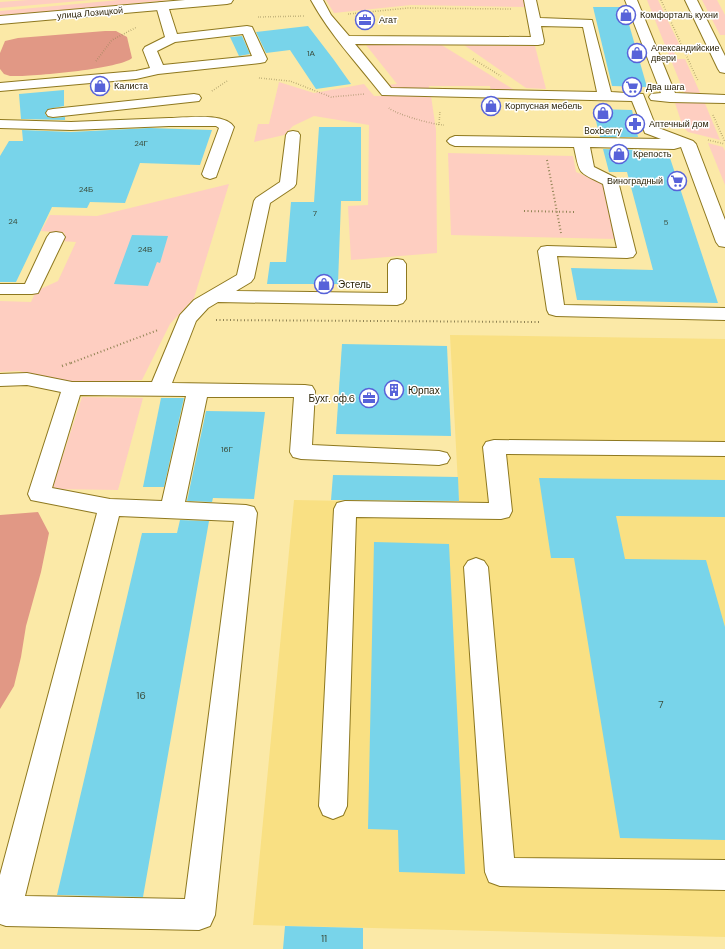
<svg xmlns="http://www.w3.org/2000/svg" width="725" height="949" font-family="'DM Sans',sans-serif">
	<rect width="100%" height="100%" fill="#fbe9a7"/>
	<polygon fill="#f9e083" points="450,335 725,339 725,937 253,925 294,500 459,503"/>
	<g fill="#fecec1">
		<polygon points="28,0 91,0 0,8 0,2"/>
		<polygon points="119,0 170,0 0,16 0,11"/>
		<polygon points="326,0 524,0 526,7 411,5 334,13"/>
		<polygon points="647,0 658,0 681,48 672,48 677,59 685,59 701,95 685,95"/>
		<polygon points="702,0 717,0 725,15 725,35 720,35"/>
		<polygon points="354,44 440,44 516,91 491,91 490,86 429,86 429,90 392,90 388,85 397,84 366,45 356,46"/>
		<polygon points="464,45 535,46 546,89 526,88"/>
		<polygon points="279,82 314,93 364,84 374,96 431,96 436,130 437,253 351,260 348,206 368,205 369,125 314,116 293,126 284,135 254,142 258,124 269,124"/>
		<polygon points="674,100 704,101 720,140 688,132 683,127"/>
		<polygon points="708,143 723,147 725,151 725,185"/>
		<polygon points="448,153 573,156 576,172 603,183 615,239 451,235"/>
		<polygon points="229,184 194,298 170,324 142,380 62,383 19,371 0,372 0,301 31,302 36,291 58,281 76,242 60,241 65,233 41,231 50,215 97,216"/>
		<polygon points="82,397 143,398 118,490 52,489"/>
	</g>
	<g fill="#e19885">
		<path d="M105 31H116L127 37 132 58C120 69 29 77 10 76L4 74 0 69V53L5 41 18 38Z"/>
		<polygon points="38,512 49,533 41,572 26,626 21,657 14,686 0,709 0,515"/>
	</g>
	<g fill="#78d4ea">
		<polygon points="593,7 624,7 647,87 612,86"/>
		<polygon points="308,26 334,60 351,84 316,89 290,50 266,53 256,32"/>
		<polygon points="242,36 250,54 239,56 230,37"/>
		<polygon points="64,90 64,106 48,109 45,114 48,117 53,118 65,117 65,120 21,119 19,94"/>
		<polygon points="593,109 632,110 638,137 600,137"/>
		<polygon points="319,127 361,127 361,201 341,201 338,284 267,284 270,262 286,262 291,202 314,202"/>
		<polygon points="149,128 212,130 200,165 140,163 125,203 90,202 87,208 52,207 16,282 0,282 0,156 9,141 23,141 22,130 71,132"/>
		<polygon points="603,149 641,150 642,155 669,155 718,303 577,300 571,268 653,270 627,172 609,172"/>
		<polygon points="132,235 168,236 160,263 157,262 148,286 114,284"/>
		<polygon points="342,344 447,346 451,436 336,434"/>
		<polygon points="161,398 184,398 164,487 143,487"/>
		<polygon points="206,411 265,412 254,499 213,498 212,502 187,501"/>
		<polygon points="333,475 458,477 459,501 331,500"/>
		<polygon points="539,478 725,480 725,517 616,516 625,559 706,560 725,627 725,840 620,838 574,558 551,558"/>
		<polygon points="180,520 209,521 143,897 57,895 142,533 177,533"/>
		<polygon points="374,542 449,544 465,874 399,872 398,830 368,829"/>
		<polygon points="285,926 363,928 363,949 283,949"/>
	</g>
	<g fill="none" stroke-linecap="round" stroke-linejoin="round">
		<g stroke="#8e781f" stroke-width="2">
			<g id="minor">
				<path d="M311 0H323L331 15 349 36 531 37 524 0H536L540 18 592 20 611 92 643 94 656 127 693 141 696 144 725 220V247L719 246 716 242 681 147 674 149 590 147 594 167 616 178 618 181 636 253 633 257 627 258 557 256 564 305 725 308V320L556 316 549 314 547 310 538 251 541 247 547 246 617 248 603 184C577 171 580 175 574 147L455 146 450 144 447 141 450 138 455 136 661 139 645 133 632 101 382 95C357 63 330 35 311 0ZM541 26 583 27 597 92 391 88 355 44 538 45 543 44 544 41Z"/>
				<polygon points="625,0 637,0 675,93 725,95 725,103 670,102 651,100 649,97 651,94 661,93"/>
				<path d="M162 2 166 3 168 6 177 34 247 26 252 27 267 59 265 62 260 63 158 74 136 79 0 91V83L136 71 150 68 143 50 145 47 165 37 156 6 158 3ZM243 34 252 56 163 65 157 51 175 42Z"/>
				<polygon points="194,94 199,95 201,98 199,101 53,117 48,116 46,113 48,110 53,109"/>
				<path d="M169 118C186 118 224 112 234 127L216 177 210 179 204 177 202 174 219 128 216 126H169L71 130 0 128V120L71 122Z"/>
				<path d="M293 131 298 132 300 135 296 184 294 187 270 203 254 278 251 282 236 291 388 293V264L391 260 397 259 403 260 406 264V299L403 303 397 305 218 302 208 308 196 321 172 383 305 385 312 386 315 391 312 445 439 451 447 453 450 458 447 463 439 465 301 459 293 457 290 452 294 397H207L185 502 246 505 254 507 257 513 215 915 210 926 199 930 6 926 0 924V875L97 513 31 500 28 494 61 392 27 385 0 386V374L27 373 72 382H152L180 315 194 300 237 275 254 201 256 198 280 182 286 135 288 132ZM80 395 186 396 162 501 110 499 52 488ZM119 516 234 521 185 899 25 896Z"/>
				<polygon points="56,232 62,233 65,237 38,293 32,294 0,294 0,284 25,284 47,237 50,233"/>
				<polygon points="494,440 725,442 725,456 506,454 512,511 509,517 501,519 356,517 347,806 343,815 333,819 323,815 319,806 334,509 337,503 345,501 489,503 483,447 486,442"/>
				<polygon points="476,558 484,561 488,567 514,858 725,860 725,890 500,886 489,882 485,872 464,567 468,561"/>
			</g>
		</g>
		<g stroke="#8e781f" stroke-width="2">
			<g id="major">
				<polygon points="185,0 233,0 231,3 227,4 0,24 0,16"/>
				<polygon points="685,0 697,0 725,56 725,73 720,72 718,69"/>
			</g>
		</g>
		<g stroke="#908353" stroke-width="1.5" stroke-dasharray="0.5 2" stroke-linecap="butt">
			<polyline points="661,0 698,81"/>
			<polyline points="348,14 407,8 512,9"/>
			<polyline points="258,17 305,16"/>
			<polyline points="473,59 501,76"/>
			<polyline points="96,61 112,40 137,27"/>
			<polyline points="259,78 290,81 331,97 365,94"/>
			<polyline points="212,91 227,81"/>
			<path d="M389 108C395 114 434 125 444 125"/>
			<polyline points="713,115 725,142"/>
			<polyline points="439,125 440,110"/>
			<polyline points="708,140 725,144"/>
		</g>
		<g stroke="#908353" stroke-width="2" stroke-dasharray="1 2.5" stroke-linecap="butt">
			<polyline points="547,160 561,233"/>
			<polyline points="524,211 575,212"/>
			<polyline points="216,320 539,322"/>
			<polyline points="71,363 158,330"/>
		</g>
		<polyline stroke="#908353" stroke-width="2.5" stroke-dasharray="1 3" stroke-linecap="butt" points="62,366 73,362"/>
		<use href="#minor" fill="#fff" fill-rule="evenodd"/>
		<use href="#major" fill="#fff" fill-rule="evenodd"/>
	</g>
	<defs>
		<g id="shop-ring" transform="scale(1)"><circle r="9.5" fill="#fff" stroke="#5762d9" stroke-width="1.5"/><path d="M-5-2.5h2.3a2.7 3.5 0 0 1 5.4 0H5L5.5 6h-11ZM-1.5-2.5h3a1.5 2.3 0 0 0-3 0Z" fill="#5762d9"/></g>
		<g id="office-ring" transform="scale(1)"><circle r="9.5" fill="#fff" stroke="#5762d9" stroke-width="1.5"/><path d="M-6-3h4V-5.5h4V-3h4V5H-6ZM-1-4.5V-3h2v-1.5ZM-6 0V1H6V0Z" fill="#5762d9"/></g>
		<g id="supermarket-ring" transform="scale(1)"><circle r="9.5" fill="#fff" stroke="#5762d9" stroke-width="1.5"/><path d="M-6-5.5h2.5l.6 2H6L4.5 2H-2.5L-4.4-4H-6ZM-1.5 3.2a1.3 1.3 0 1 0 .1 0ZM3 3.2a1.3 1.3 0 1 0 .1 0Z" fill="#5762d9"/></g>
		<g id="pharmacy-ring" transform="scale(1)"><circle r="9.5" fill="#fff" stroke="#5762d9" stroke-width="1.5"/><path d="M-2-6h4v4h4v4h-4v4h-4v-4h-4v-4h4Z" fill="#5762d9"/></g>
		<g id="building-ring" transform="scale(1)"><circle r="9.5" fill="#fff" stroke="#5762d9" stroke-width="1.5"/><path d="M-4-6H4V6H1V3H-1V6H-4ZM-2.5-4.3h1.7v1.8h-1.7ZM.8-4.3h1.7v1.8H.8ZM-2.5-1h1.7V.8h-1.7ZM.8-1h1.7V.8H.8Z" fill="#5762d9"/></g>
	</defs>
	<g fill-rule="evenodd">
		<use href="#shop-ring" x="626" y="15"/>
		<use href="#office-ring" x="365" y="20"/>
		<use href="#shop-ring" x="637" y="53"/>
		<use href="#shop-ring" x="100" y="86"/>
		<use href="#supermarket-ring" x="632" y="87"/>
		<use href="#shop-ring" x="491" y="106"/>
		<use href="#shop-ring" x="603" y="113"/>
		<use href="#pharmacy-ring" x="635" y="124"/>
		<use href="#shop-ring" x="619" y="154"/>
		<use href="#supermarket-ring" x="677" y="181"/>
		<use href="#shop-ring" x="324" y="284"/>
		<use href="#building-ring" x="394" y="390"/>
		<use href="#office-ring" x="369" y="398"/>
	</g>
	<g text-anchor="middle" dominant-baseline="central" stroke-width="3" stroke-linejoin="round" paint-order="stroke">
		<g font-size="8" fill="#3a4b3a">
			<text x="311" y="53">1А</text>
			<text x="141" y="143">24Г</text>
			<text x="86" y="189">24Б</text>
			<text x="315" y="213">7</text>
			<text x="13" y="221">24</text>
			<text x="666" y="222">5</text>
			<text x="145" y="249">24В</text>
			<text x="227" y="449">16Г</text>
		</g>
		<g font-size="9" fill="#261d00" stroke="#fff">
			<text transform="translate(90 13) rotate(-5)">улица Лозицкой</text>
		</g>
		<g font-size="9" fill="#261d00" stroke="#fff" text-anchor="start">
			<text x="640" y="15">Комфорталь кухни</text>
			<text x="379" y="20">Агат</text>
			<text x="651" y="48">Александийские<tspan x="651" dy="10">двери</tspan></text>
			<text x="114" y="86">Калиста</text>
			<text x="646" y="87">Два шага</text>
			<text x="505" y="106">Корпусная мебель</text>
			<text x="649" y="124">Аптечный дом</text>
			<text x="603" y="131" text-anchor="middle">Boxberry</text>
			<text x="633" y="154">Крепость</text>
			<text x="663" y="181" text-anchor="end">Виноградный</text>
		</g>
		<g font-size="10" fill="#261d00" stroke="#fff" text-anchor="start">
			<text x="338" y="284">Эстель</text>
			<text x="408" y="390">Юрпах</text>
			<text x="355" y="398" text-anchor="end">Бухг. оф.6</text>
		</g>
		<g font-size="10" fill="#3a4b3a">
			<text x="141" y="695">16</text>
			<text x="661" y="704">7</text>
			<text x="324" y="938">11</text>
		</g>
	</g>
</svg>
